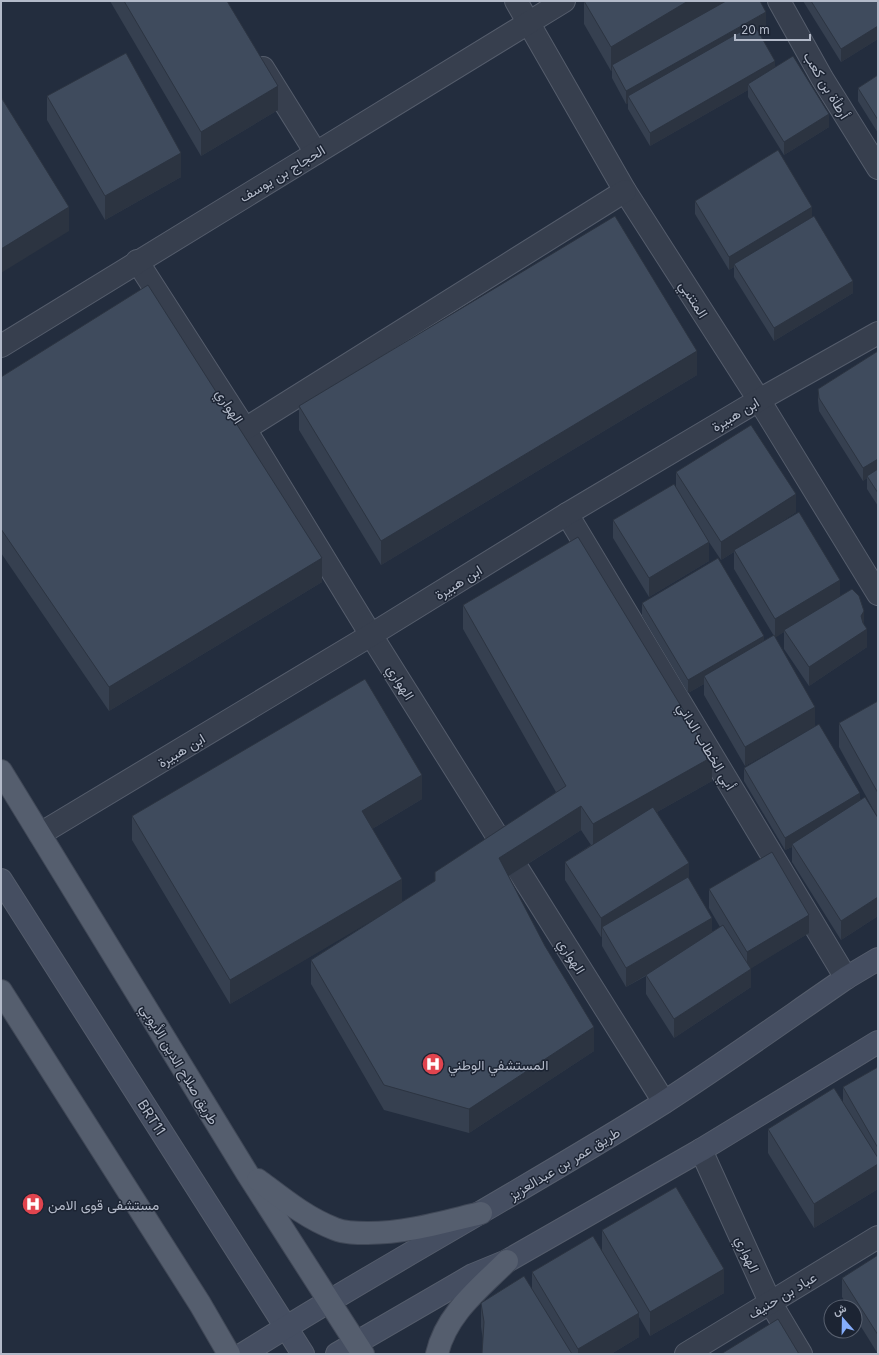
<svg xmlns="http://www.w3.org/2000/svg" width="879" height="1355" font-family="Inter,Vazirmatn,sans-serif">
	<rect width="100%" height="100%" fill="#232d3e"/>
	<g fill="none" stroke-linecap="round" stroke-linejoin="round">
		<g stroke="#555d6c" stroke-width="24">
			<g id="street">
				<polyline points="516,1 625,191 759,400 878,594"/>
				<polyline points="779,1 822,78 878,168"/>
				<polyline points="263,68 316,153"/>
				<polyline points="137,261 245,429 371,635 664,1102"/>
				<polyline points="1,346 564,1"/>
				<polyline points="245,429 625,191"/>
				<polyline points="567,514 846,978"/>
				<polyline points="40,834 371,635 567,514 759,400 878,333"/>
				<polyline points="701,1150 770,1302 801,1354"/>
				<polyline points="686,1354 878,1237"/>
			</g>
		</g>
		<g stroke="#555d6c" stroke-width="24">
			<g id="secondary">
				<polyline points="1,880 303,1354"/>
				<path d="M243 1354C381 1267 525 1190 663 1103 725 1063 785 1020 846 978L878 959"/>
				<polyline points="337,1354 473,1275 507,1261 701,1150 878,1042"/>
			</g>
		</g>
		<g stroke="#404857" stroke-width="24">
			<g id="primary">
				<polyline points="1,771 247,1173 363,1354"/>
				<polyline points="1,991 200,1304 229,1354"/>
				<path d="M258 1180C282 1198 306 1218 335 1229 345 1233 356 1233 368 1233 407 1233 443 1222 481 1213"/>
				<path d="M437 1354C446 1314 479 1289 507 1261"/>
			</g>
		</g>
		<use href="#street" stroke="#373f4e" stroke-width="22"/>
		<use href="#secondary" stroke="#454e61" stroke-width="22"/>
		<use href="#primary" stroke="#555e6e" stroke-width="22"/>
	</g>
	<g fill="#364050">
		<polygon points="110,1 227,1 278,110 201,156"/>
		<polygon points="584,1 760,1 766,25 757,30 775,67 829,127 784,155 748,97 748,90 650,146 628,109 628,103 626,104 612,78 612,70 611,71 584,24"/>
		<polygon points="803,1 878,1 878,39 841,62"/>
		<polygon points="878,75 878,133 858,101 858,88"/>
		<polygon points="47,96 181,177 105,220 47,120"/>
		<polygon points="695,201 812,217 853,293 774,341 734,277 734,267 729,270 695,214"/>
		<polygon points="878,351 878,506 867,489 867,478 863,481 819,411 818,401 818,389"/>
		<polygon points="697,375 381,565 299,430 299,406"/>
		<polygon points="1,377 322,582 109,711 1,553"/>
		<polygon points="676,472 796,512 769,530 840,597 864,625 867,647 809,686 784,649 784,632 775,637 815,726 745,766 704,695 704,684 688,693 642,616 642,603 764,641 774,636 734,569 734,552 721,560 705,536 709,561 649,597 613,538 613,520 676,488"/>
		<polygon points="463,605 712,781 657,812 689,879 712,932 720,927 709,908 709,889 809,933 751,968 751,987 674,1038 646,994 646,976 626,987 602,946 602,936 601,937 565,880 565,862 591,845 581,830 509,876 594,1051 469,1133 384,1110 311,984 311,960 389,910 230,1004 132,840 132,816 422,799 372,829 402,902 435,881 556,792 463,629"/>
		<polygon points="878,701 878,818 839,747 839,723"/>
		<polygon points="744,768 860,799 878,818 878,916 841,940 792,862 792,847 785,850 744,781"/>
		<polygon points="878,1067 878,1189 814,1228 768,1153 768,1129 843,1102 843,1087"/>
		<polygon points="602,1230 724,1293 650,1336 639,1317 639,1337 611,1354 482,1354 483,1340 481,1327 481,1303 532,1290 532,1272 602,1251"/>
		<polygon points="878,1255 878,1354 855,1317 855,1307 849,1307 842,1297 842,1278"/>
	</g>
	<g fill="#2c3441">
		<polygon points="688,1 729,1 612,65 612,70 611,71 611,47"/>
		<polygon points="766,12 766,25 631,101 628,96 628,103 626,104 626,91"/>
		<polygon points="878,26 878,39 841,62 841,49"/>
		<polygon points="775,61 775,74 748,84 748,90 650,146 650,133"/>
		<polygon points="278,86 278,110 201,156 201,132"/>
		<polygon points="829,114 829,127 784,155 784,142"/>
		<polygon points="181,153 181,177 105,220 105,196"/>
		<polygon points="69,207 69,231 1,273 1,249"/>
		<polygon points="812,207 812,220 734,264 734,267 729,270 729,257"/>
		<polygon points="853,281 853,293 774,341 774,328"/>
		<polygon points="697,351 697,375 381,565 381,541"/>
		<polygon points="878,459 878,472 867,476 867,478 863,481 863,468"/>
		<polygon points="796,494 796,512 735,552 734,550 734,552 721,560 721,542"/>
		<polygon points="709,542 709,561 649,597 649,578"/>
		<polygon points="322,558 322,582 109,711 109,687"/>
		<polygon points="840,580 840,599 784,630 784,632 775,638 775,619"/>
		<polygon points="864,611 864,630 867,629 867,647 809,686 809,667 861,616"/>
		<polygon points="764,636 764,649 704,676 704,684 688,693 688,680"/>
		<polygon points="815,707 815,726 745,766 745,747"/>
		<polygon points="712,757 712,781 593,848 593,824"/>
		<polygon points="422,775 422,799 362,835 362,811"/>
		<polygon points="860,793 860,806 792,844 792,847 785,850 785,838"/>
		<polygon points="581,806 581,830 499,882 499,858"/>
		<polygon points="689,863 689,882 602,927 602,936 601,937 601,918"/>
		<polygon points="402,879 402,903 230,1004 230,980"/>
		<polygon points="878,897 878,916 841,940 841,921"/>
		<polygon points="809,915 809,933 747,971 747,952"/>
		<polygon points="712,918 712,936 626,987 626,968"/>
		<polygon points="751,969 751,987 674,1038 674,1019"/>
		<polygon points="594,1027 594,1051 469,1133 469,1109"/>
		<polygon points="878,1164 878,1189 814,1228 814,1204"/>
		<polygon points="724,1269 724,1293 650,1336 650,1312"/>
		<polygon points="639,1313 639,1337 611,1354 578,1354 578,1349"/>
	</g>
	<g fill="#3f4b5d" stroke="#2c3441">
		<polygon points="124,1 227,1 278,86 201,132"/>
		<polygon points="584,1 688,1 611,47"/>
		<polygon points="726,1 760,1 766,12 626,91 612,65"/>
		<polygon points="811,1 878,1 878,26 841,49"/>
		<polygon points="754,24 775,61 650,133 628,96"/>
		<polygon points="126,53 181,153 105,196 47,96"/>
		<polygon points="793,56 829,114 784,142 748,84"/>
		<polygon points="878,75 878,120 858,88"/>
		<polygon points="1,97 69,207 1,249"/>
		<polygon points="778,150 812,207 729,257 695,201"/>
		<polygon points="615,216 697,351 381,541 299,406"/>
		<polygon points="814,216 853,281 774,328 734,264"/>
		<polygon points="148,285 322,558 109,687 1,529 1,377"/>
		<polygon points="878,351 878,459 863,468 819,398 818,389"/>
		<polygon points="751,425 796,494 721,542 676,472"/>
		<polygon points="878,469 878,493 867,476"/>
		<polygon points="674,484 709,542 649,578 613,520"/>
		<polygon points="799,512 840,580 775,619 734,550"/>
		<polygon points="578,537 712,757 593,824 581,806 499,858 545,946 594,1027 469,1109 384,1085 311,960 435,881 435,872 566,786 463,605"/>
		<polygon points="718,558 764,636 688,680 642,603"/>
		<polygon points="852,589 859,596 864,611 861,616 863,623 867,629 809,667 784,630"/>
		<polygon points="774,635 815,707 745,747 704,676"/>
		<polygon points="365,679 422,775 362,811 402,879 230,980 132,816"/>
		<polygon points="878,701 878,793 839,723"/>
		<polygon points="819,724 860,793 785,838 744,768"/>
		<polygon points="865,797 878,818 878,897 841,921 792,844"/>
		<polygon points="653,807 689,863 601,918 565,862"/>
		<polygon points="772,852 809,915 747,952 709,889"/>
		<polygon points="688,877 712,918 626,968 602,927"/>
		<polygon points="723,925 751,969 674,1019 646,975"/>
		<polygon points="878,1067 878,1148 843,1087"/>
		<polygon points="834,1088 878,1158 878,1164 814,1204 768,1129"/>
		<polygon points="676,1187 724,1269 650,1312 602,1230"/>
		<polygon points="593,1236 639,1313 578,1349 532,1272"/>
		<polygon points="878,1255 878,1335 842,1278"/>
		<polygon points="524,1276 572,1354 482,1354 484,1322 481,1303"/>
		<polygon points="778,1319 799,1354 721,1354"/>
	</g>
	<defs>
		<g id="hospital-disc" transform="scale(1.15)"><circle r="9.5" fill="#e0444e" stroke="#1c2433"/><path d="M-5-5h3v3.5h4V-5h3V5h-3V1.5h-4V5h-3Z" fill="#fff"/></g>
	</defs>
	<g fill-rule="evenodd">
		<use href="#hospital-disc" x="433" y="1064"/>
		<use href="#hospital-disc" x="33" y="1204"/>
	</g>
	<g text-anchor="middle" dominant-baseline="central" stroke-width="3" stroke-linejoin="round" paint-order="stroke">
		<g font-size="14" fill="#b3bac9" stroke="#1c2433">
			<text transform="translate(827 85) rotate(59)">أرطأة بن كعب</text>
			<text transform="translate(282 173) rotate(-31)">الحجاج بن يوسف</text>
			<text transform="translate(694 299) rotate(58)">المتنبي</text>
			<text transform="translate(230 406) rotate(57)">الهواري</text>
			<text transform="translate(735 414) rotate(-31)">ابن هبيرة</text>
			<text transform="translate(458 582) rotate(-32)">ابن هبيرة</text>
			<text transform="translate(401 682) rotate(58)">الهواري</text>
			<text transform="translate(707 746) rotate(59)">أبي الخطاب الداني</text>
			<text transform="translate(181 750) rotate(-31)">ابن هبيرة</text>
			<text transform="translate(572 956) rotate(58)">الهواري</text>
			<text transform="translate(180 1064) rotate(59)">طريق صلاح الدين الأيوبي</text>
			<text transform="translate(152 1117) rotate(57)">BRT11</text>
			<text transform="translate(564 1163) rotate(-31)">طريق عمر بن عبدالعزيز</text>
			<text transform="translate(748 1254) rotate(66)">الهواري</text>
			<text transform="translate(782 1295) rotate(-31)">عباد بن حنيف</text>
		</g>
		<g font-size="14" fill="#b3bac9" stroke="#1c2433" text-anchor="start">
			<text x="448" y="1064">المستشفي الوطني</text>
			<text x="48" y="1204">مستشفى قوى الامن</text>
		</g>
	</g>
	<rect width="879" height="1355" fill="none" stroke="#b3bac9" stroke-width="4"/>
	<g transform="translate(843 1319) rotate(340)"><circle r="19" fill="#1c2433" stroke="#58606f"/>
	<path d="M0-3L7 15L0 10L-7 15Z" fill="#85adfc"/>
	<text y="-6" font-size="11" font-weight="bold" text-anchor="middle" fill="#b3bac9">ش</text>
	</g>
	<path d="M735 34v6h75v-6" fill="none" stroke="#b3bac9" stroke-width="2"/>
	<text x="741" y="34" font-size="12" fill="#b3bac9" stroke="#1c2433" stroke-width="3" paint-order="stroke">20 m</text>
</svg>
